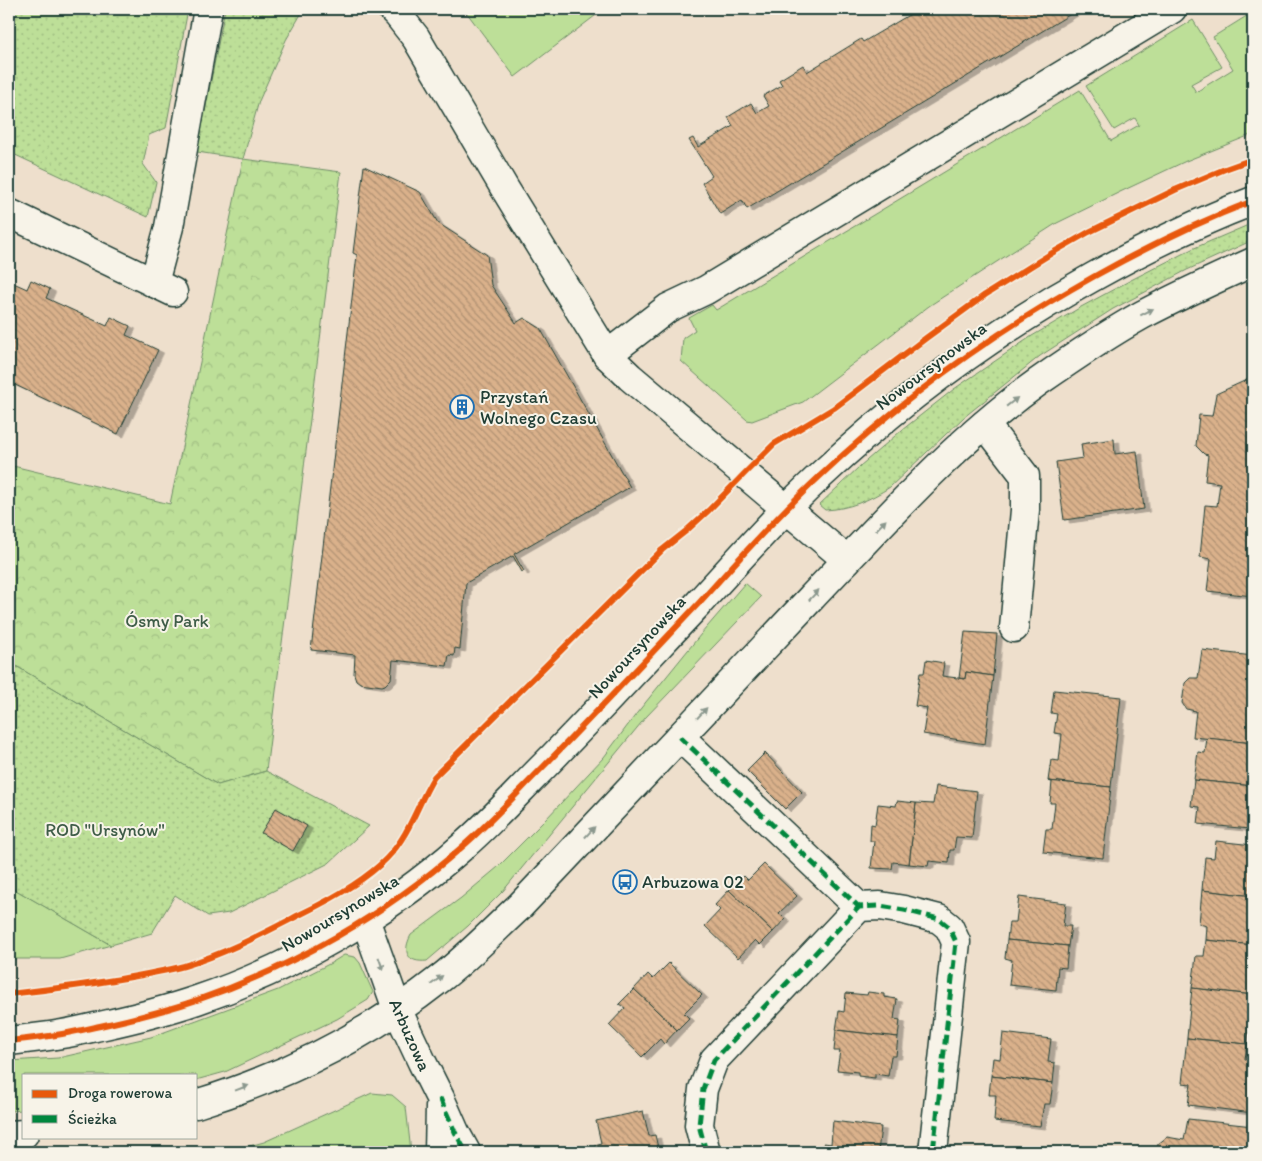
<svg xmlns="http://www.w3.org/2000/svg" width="1262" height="1161" font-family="Itim,sans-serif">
	<defs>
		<pattern id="park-crowns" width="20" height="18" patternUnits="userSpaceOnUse" patternTransform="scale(1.25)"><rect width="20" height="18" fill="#bddf98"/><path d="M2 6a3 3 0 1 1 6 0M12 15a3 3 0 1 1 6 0" fill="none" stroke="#a2c084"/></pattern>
		<pattern id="garden-dots" width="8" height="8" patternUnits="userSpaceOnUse" patternTransform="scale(1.25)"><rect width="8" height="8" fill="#bddf98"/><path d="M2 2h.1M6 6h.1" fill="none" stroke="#a2c084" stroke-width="1.8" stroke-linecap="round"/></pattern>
		<pattern id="building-back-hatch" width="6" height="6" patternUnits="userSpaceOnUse" patternTransform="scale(1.25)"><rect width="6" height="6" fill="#dab18b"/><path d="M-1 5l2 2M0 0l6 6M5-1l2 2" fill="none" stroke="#b09172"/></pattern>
		<filter id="shadow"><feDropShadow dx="5.5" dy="3" stdDeviation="0" flood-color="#0004"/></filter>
	</defs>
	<rect width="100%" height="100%" fill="#eedfcc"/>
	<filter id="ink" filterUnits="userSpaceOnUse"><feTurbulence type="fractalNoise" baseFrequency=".02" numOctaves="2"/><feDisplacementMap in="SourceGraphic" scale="10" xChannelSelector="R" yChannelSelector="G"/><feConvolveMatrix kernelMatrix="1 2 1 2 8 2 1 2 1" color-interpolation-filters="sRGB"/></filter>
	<g filter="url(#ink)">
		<g fill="#bddf98" stroke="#6e8e66">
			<polygon points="464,9 604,9 515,77"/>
			<polygon points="1253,12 1253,134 1186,161 1120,192 1057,223 995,263 929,306 803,402 752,421 747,420 681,361 683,338 695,330 689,318 712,305 716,310 1080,90 1111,141 1139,125 1135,118 1114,130 1086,86 1193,20 1222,67 1191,84 1196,92 1233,69 1213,37"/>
			<path d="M745 583 761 597 646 717 503 891 468 926 427 961C407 963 402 952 411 935L461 898 498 867 546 819 604 757 637 713 701 634Z"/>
			<polygon points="9,886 111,945 60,959 9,959"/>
			<polygon points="344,955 355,957 360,963 373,992 368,1000 337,1019 225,1072 196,1080 196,1075 24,1075 24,1110 9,1111 9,1061 58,1058 151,1037 278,990 331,963"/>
			<polygon points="372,1093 392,1095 406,1107 411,1152 228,1152 264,1142"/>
		</g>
		<polygon fill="url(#park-crowns)" stroke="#6e8e66" points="243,159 341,172 266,771 218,785 9,662 9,465 170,504"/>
		<g fill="url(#garden-dots)" stroke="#6e8e66">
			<polygon points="12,9 188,9 166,128 149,135 143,164 156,182 148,217 9,152 9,42"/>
			<polygon points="225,9 304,9 286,40 259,101 243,159 197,152"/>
			<path d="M1253 223V240L1187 270 1113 309 1040 356 963 418 890 487C870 500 849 509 825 510L819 505 860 466 902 430 954 389 1032 336 1081 307 1131 280 1192 249Z"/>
			<polygon points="9,662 218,785 266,771 369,826 329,863 229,913 208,916 175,895 152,933 111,945 9,886"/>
		</g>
		<g fill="url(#building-back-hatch)" stroke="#1f3d34" filter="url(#shadow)">
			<polygon points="919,9 1079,9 747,209 742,200 720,214 702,183 712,176 689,140 693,138 698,147 733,126 728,117 751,103 757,113 769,106 763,96 782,85 779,80 803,65 807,72 861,39 863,42"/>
			<polygon points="364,166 420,192 438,223 487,255 491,285 516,323 524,318 540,328 630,487 514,554 524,571 522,572 513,556 466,583 460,649 455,648 454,656 449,655 447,666 393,660 391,679 385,685 382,686 360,683 356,680 354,674 355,655 311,650 357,255 353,253"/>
			<polygon points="31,280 50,289 46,298 107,326 111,317 130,326 126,335 158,350 118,434 9,382 9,281 27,289"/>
			<polygon points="1253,377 1253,596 1207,591 1211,559 1200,557 1205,505 1217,506 1220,483 1205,481 1208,455 1204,454 1196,446 1199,415 1212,416 1216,394"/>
			<polygon points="1114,439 1115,454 1137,451 1144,509 1064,520 1056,462 1083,458 1081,444"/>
			<polygon points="965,632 997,634 993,676 966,672 965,679 959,678"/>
			<polygon points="1202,650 1253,656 1253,743 1193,737 1196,711 1186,709 1182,703 1185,683 1190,678 1198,678"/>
			<polygon points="926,660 944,663 942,676 965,679 966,672 993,676 985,744 923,734 927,708 915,706 920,673 924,673"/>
			<polygon points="1054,690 1121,697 1111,787 1048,781 1051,760 1059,761 1062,734 1054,733 1057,714 1051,713"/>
			<polygon points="1207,738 1253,743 1253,786 1194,780 1198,752 1205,753"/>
			<polygon points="765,753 802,792 785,809 747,771"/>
			<polygon points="1194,780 1253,786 1253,816 1252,816 1250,829 1198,824 1200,807 1191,806"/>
			<polygon points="1048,781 1111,787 1103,858 1043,852 1046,829 1052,829 1055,803 1050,803 1052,782"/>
			<polygon points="936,786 977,791 972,838 956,837 954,850 950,850 949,863 929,861 928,866 909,864 916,803 933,804"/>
			<polygon points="897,801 916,803 909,864 893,862 892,869 871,868 874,841 870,841 871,824 875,825 878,804 896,806"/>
			<polygon points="276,808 307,826 293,851 261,833"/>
			<polygon points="1216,841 1253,845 1253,896 1202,890 1205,857 1214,858"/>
			<polygon points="764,864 797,896 779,913 785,919 773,932 729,890 744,876 748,880"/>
			<polygon points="729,890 773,932 760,945 755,940 738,958 705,926 720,910 715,905"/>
			<polygon points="1202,890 1253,896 1253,945 1206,940 1207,926 1199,924"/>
			<polygon points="1019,897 1066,903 1063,926 1071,926 1068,946 1007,940 1009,922 1016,922"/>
			<polygon points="1007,940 1068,946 1066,968 1058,967 1056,990 1009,985 1012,960 1005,958"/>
			<polygon points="1206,940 1253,945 1253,995 1192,988 1196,956 1204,956"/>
			<polygon points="669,963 702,995 684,1013 689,1018 677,1030 634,989 648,974 653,979"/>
			<polygon points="1192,988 1253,995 1253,1029 1249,1029 1247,1044 1187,1038"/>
			<polygon points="634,989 677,1030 664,1044 660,1039 642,1057 609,1025 625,1008 619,1004"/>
			<polygon points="868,992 884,994 884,997 897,999 894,1019 900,1020 898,1037 836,1030 839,1011 844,1012 846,993 867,995"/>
			<polygon points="836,1030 898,1037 896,1056 891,1056 888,1076 875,1074 875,1078 858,1076 858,1072 837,1070 840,1051 834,1051"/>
			<polygon points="1003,1033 1051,1039 1048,1062 1055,1063 1053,1083 991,1076 993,1058 1000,1059"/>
			<polygon points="1187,1038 1247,1044 1245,1059 1253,1060 1253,1113 1188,1105 1191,1084 1182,1083"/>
			<polygon points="991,1076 1053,1083 1050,1104 1044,1104 1040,1126 994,1121 996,1095 989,1095"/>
			<polygon points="643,1111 649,1136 655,1135 659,1152 596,1152 595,1145 601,1143 596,1121"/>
			<polygon points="1188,1119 1253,1126 1253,1152 1157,1152 1158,1144 1167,1137 1184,1140"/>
			<polygon points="833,1121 881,1127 878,1152 881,1152 823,1152 824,1143 831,1144"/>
		</g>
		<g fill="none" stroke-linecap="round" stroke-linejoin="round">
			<g stroke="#1f3d34" stroke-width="31">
				<g id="minor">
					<polyline points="392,9 398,15 416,38 505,189 607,355 630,377 847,560"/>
					<polyline points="9,213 173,292"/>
					<polyline points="154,283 169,227 208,9"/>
					<polyline points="607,355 668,308 706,290 1172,9"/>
					<polyline points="985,424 1025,476 1025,510 1014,628"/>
					<polyline points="680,737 859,907"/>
					<polyline points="365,919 397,1009 422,1062 440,1098 455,1132 466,1152"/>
					<path d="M9 1041C27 1039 44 1037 62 1034 75 1032 87 1029 100 1026 132 1019 165 1011 197 1000 292 968 386 914 462 847 491 822 517 793 544 766 596 713 647 658 698 604 738 560 777 516 820 476 903 398 994 332 1093 277 1145 248 1198 222 1253 201"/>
					<path d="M196 1104C284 1077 369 1035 441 978 469 956 494 930 520 906 618 803 715 700 812 597 884 522 953 443 1038 382 1071 359 1106 335 1142 315 1178 296 1215 279 1253 262"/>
					<polyline points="9,1135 24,1134"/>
					<polyline points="439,1152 440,1107"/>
					<polyline points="706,1152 699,1125 703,1089 714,1060 859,907 880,906 904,910 939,919 949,927 956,942 933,1152"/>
				</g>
			</g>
			<use href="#minor" stroke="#f7f3e8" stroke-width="28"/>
			<g stroke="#00873e" stroke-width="5" stroke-dasharray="10 5" stroke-linecap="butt">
				<polyline points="680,737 859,907"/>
				<polyline points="440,1098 455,1132 466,1152"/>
				<polyline points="706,1152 699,1125 703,1089 714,1060 859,907 880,906 904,910 939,919 949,927 956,942 933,1152"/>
			</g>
			<g stroke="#f7f3e8" stroke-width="9">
				<g id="cycleway">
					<path d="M9 994C44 990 79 986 114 980 137 976 161 972 184 966 225 954 264 933 301 914 330 900 365 881 387 858 410 834 417 805 434 777L662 550 686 531 709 510 745 473 774 444 834 408 926 338 985 295 1052 253 1089 232 1175 190 1225 169 1253 159"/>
					<path d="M9 1041C27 1039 44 1037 62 1034 75 1032 87 1029 100 1026 132 1019 165 1011 197 1000 292 968 386 914 462 847 491 822 517 793 544 766 596 713 647 658 698 604 738 560 777 516 820 476 903 398 994 332 1093 277 1145 248 1198 222 1253 201"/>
				</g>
			</g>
			<use href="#cycleway" stroke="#e8590c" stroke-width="6"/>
		</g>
		<defs><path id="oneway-solid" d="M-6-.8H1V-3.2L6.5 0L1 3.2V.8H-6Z" transform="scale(1.25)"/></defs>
		<g fill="#8b988e">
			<use href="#oneway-solid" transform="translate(1147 312) rotate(-27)"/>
			<use href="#oneway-solid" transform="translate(1012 402) rotate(-38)"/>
			<use href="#oneway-solid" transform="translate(881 525) rotate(-46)"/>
			<use href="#oneway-solid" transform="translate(814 595) rotate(-47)"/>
			<use href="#oneway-solid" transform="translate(702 713) rotate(-47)"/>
			<use href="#oneway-solid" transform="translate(590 832) rotate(-47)"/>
			<use href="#oneway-solid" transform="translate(381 964) rotate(70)"/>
			<use href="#oneway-solid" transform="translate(437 980) rotate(-37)"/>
			<use href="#oneway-solid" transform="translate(242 1088) rotate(-21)"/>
		</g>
	</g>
	<defs>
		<g id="building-ring" transform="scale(1.25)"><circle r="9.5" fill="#f7f3e8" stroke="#1f6fb2" stroke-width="1.5"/><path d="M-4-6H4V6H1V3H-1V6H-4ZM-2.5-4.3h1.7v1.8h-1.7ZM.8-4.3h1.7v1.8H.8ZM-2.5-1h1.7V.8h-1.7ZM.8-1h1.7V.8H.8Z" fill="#1f6fb2"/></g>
		<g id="bus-ring" transform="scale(1.25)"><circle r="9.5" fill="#f7f3e8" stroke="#1f6fb2" stroke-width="1.5"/><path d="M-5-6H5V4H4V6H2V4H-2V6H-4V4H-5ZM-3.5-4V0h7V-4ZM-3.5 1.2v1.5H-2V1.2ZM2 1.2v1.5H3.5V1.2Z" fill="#1f6fb2"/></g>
	</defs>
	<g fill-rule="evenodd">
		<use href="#building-ring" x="462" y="407"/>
		<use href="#bus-ring" x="625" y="882"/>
	</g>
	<g text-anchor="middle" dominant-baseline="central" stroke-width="4" stroke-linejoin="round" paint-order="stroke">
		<g font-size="18" fill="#1f3d34" stroke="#f7f3e8">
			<text transform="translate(931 366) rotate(-37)">Nowoursynowska</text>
			<text transform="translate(637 647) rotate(-47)">Nowoursynowska</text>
			<text transform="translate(340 913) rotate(-31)">Nowoursynowska</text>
			<text transform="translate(410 1035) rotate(66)">Arbuzowa</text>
		</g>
		<g font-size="18" fill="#1f3d34" stroke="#f7f3e8" text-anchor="start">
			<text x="480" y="397">Przystań<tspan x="480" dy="21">Wolnego Czasu</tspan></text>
			<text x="642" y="882">Arbuzowa 02</text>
		</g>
		<g font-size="18" fill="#3f5d48" stroke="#f7f3e8">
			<text x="167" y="621">Ósmy Park</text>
			<text x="105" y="830">ROD "Ursynów"</text>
		</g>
	</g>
	<rect width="1262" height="1161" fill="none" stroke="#f7f3e8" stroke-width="30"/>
	<rect x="15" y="15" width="1232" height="1131" fill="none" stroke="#1f3d34" stroke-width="2" filter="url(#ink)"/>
	<rect x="22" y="1074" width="175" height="65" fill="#f7f3e8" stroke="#a1aaa0"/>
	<rect x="32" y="1090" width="25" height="8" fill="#e8590c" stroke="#a1aaa0"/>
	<text x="68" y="1098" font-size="15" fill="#1f3d34">Droga rowerowa</text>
	<rect x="32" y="1115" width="25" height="8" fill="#00873e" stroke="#a1aaa0"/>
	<text x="68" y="1124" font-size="15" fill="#1f3d34">Ścieżka</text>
</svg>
